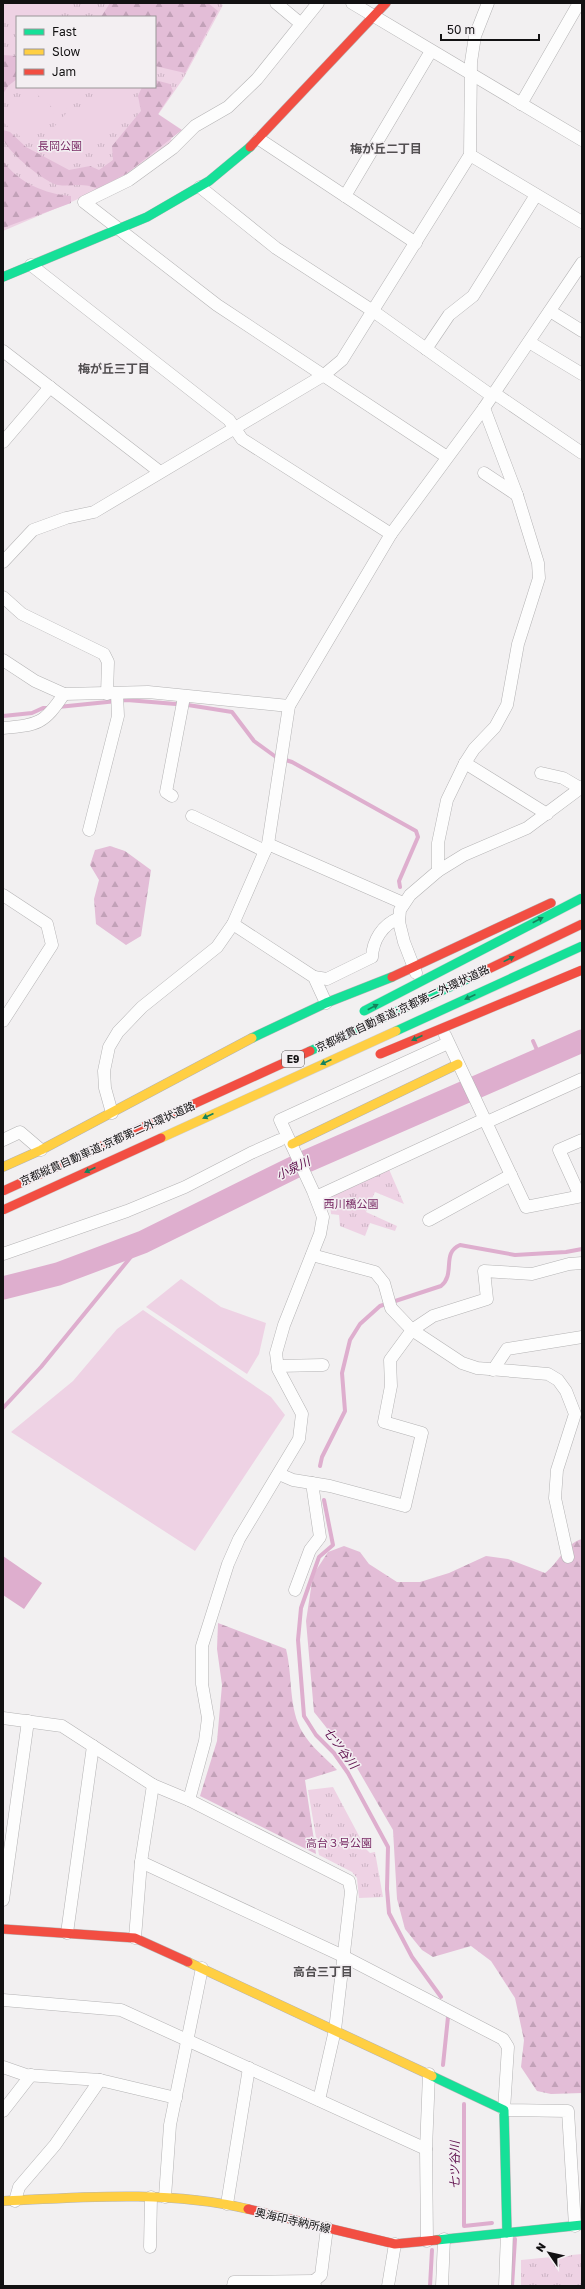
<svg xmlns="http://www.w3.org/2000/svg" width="585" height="2289" font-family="'Golos Text','Noto Sans JP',sans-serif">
	<defs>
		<pattern id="grass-tufts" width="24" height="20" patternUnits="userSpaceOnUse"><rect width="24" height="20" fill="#eed2e4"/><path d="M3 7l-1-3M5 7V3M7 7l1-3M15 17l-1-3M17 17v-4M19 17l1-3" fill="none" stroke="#cbb3c3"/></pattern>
		<pattern id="forest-firs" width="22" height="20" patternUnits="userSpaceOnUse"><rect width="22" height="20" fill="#e3bdd7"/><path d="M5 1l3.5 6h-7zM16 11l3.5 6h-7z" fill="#c2a1b8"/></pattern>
	</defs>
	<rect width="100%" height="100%" fill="#f2f0f1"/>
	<g fill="url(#grass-tufts)" fill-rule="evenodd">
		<path d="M3 3H219L223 5 183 79 153 122 173 141 129 174 97 191 3 231ZM17 17H155V87H17Z"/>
		<polygon points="388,1167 404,1204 375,1192 366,1212 397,1226 395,1231 370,1223 365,1236 340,1226 339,1215 331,1214 329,1194"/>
		<polygon points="333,1787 366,1849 370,1853 375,1852 383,1897 359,1898 357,1878 352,1872 319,1855 308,1790"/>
		<polygon points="582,2254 582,2286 521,2286 521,2260"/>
	</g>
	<g fill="url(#forest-firs)">
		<polygon points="110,3 208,3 218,11 185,73 155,66 155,17 101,17"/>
		<polygon points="3,55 17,56 17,79 8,86 3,94"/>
		<path d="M155 80 170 84 173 91 158 114 182 130 126 174 97 189C84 182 72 187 58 185 44 182 9 153 3 139 2 137 3 132 3 130L10 132 26 147 69 170 90 166 99 170 113 160 112 146 141 111 138 96 142 87H155Z"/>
		<path d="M3 161C19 183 45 194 71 196V203L3 228Z"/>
		<polygon points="110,846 125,851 151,870 141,936 126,945 96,924 94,899 99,880 90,865 95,850"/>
		<path d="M582 1539V2093L551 2094 537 2091 521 2067 524 2040 515 1998 491 1961 471 1946 433 1957 422 1950 405 1929 397 1899 393 1830 353 1761 314 1712 306 1621 313 1575 328 1552 344 1546 360 1552 369 1564 397 1582H420L449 1573 486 1556 508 1559 545 1573C559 1563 564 1544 582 1539Z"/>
		<path d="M218 1623 286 1649C293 1676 288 1709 303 1733 311 1747 326 1758 337 1770L305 1780 316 1854 200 1796 217 1741 222 1685 217 1649Z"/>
	</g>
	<g fill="#eed2e4">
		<polygon points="3,3 72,3 59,17 17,17 17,28 3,20"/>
		<polygon points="39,87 85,87 61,115 34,92"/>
		<polygon points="100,87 121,87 137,101 108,136 79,112"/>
		<polygon points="31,93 54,113 28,143 4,123"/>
		<polygon points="72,107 99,132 69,165 42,140"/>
		<polygon points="181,1279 221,1307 266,1323 259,1354 247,1374 146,1307"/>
		<polygon points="143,1310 271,1397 285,1415 195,1551 11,1432 73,1381 117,1329"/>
	</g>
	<polygon fill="#deaece" points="3,1556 42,1583 24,1609 3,1595"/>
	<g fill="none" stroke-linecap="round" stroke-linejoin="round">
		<g stroke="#deaece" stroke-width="4">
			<polyline points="58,707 127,700 188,705 232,712 254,741 276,757 292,762 416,831 418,837 399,881 400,887"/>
			<polyline points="3,716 32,713 43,708 51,708"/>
			<polyline points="533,1041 541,1059"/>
			<polyline points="3,1408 41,1367 143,1242"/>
			<path d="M320 1466 322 1457 345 1411 342 1373 350 1340 360 1324 380 1306 441 1286C456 1274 441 1253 460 1245L515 1255 566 1252 582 1249"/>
			<polyline points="324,1500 333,1545 319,1557 301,1608 298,1640 304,1716 316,1735 334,1753 348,1773 388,1847 387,1889 389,1913 412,1957 441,1997"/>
			<polyline points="443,2065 448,2017"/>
			<polyline points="464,2104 464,2226 492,2223"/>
			<polyline points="430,2286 432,2250"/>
			<polyline points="512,2286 515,2239"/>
		</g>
		<polyline stroke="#deaece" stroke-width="23" points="3,1288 58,1274 143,1242 307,1161 582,1041"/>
		<g stroke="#b4b3b4" stroke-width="13">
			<g id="street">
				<polyline points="276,3 300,23"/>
				<polyline points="318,3 257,79 228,107 195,126 173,148 129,180 84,202 217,305 447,457"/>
				<polyline points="352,3 582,140"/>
				<polyline points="521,104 579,3"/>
				<polyline points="259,139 416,243"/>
				<polyline points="470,155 582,222"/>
				<polyline points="200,187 276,248 373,311 492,396"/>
				<polyline points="345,196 431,51"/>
				<polyline points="31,265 229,420 242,439 391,534"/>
				<polyline points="550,311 582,331"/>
				<polyline points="529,342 582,374"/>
				<polyline points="426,349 449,315 473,296 536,195"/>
				<polyline points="3,351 160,472"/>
				<polyline points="494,393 582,453"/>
				<polyline points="3,442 50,387"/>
				<polyline points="484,473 517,495"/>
				<polyline points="3,562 33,530 66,518 94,512 324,375 342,360 470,155 471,62 475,36 488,3"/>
				<polyline points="3,597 22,614 104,654 108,662 107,694"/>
				<polyline points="3,660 35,681 64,694 148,692 289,706"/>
				<path d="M3 728C38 725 44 724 64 694"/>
				<polyline points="465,763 547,814"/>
				<polyline points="541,773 563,778 580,788"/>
				<polyline points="172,796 166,792 184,697"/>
				<polyline points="192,816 265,851"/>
				<polyline points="89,830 118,716 117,694"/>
				<polyline points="268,844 403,903"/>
				<polyline points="438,871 438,843 447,800 465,763 474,749 495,727 507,705 518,644 539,578 538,563 517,495 484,408"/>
				<polyline points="3,895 47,924 52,945 3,1021"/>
				<polyline points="233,924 314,977 326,1003"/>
				<polyline points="416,973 404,942 399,922 400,910 410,895 438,871 464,855 527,828 582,787"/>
				<path d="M314 977 327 979 372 957C373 940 382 925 399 918"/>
				<polyline points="445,1035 526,1207 582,1196"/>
				<polyline points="112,1113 105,1088 104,1071 109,1047 118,1032 142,1007 217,947 233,924 268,844 289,706 391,534 484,408 582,263"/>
				<polyline points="487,1122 582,1079"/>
				<polyline points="3,1140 20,1132 41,1150"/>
				<polyline points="580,1196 559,1150 582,1140"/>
				<polyline points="316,1197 485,1119"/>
				<polyline points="429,1220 511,1175"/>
				<polyline points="3,1254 127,1211 185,1187 251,1153 280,1140"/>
				<polyline points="312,1255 375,1272 384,1283 391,1308 412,1330 462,1363 477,1368 548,1374 558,1380 566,1391 575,1414 557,1470 555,1498 568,1557"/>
				<polyline points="278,1366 323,1365"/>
				<polyline points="493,1370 507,1349 582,1337"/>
				<polyline points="279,1474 293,1480 330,1486 405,1506 422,1433 384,1422 391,1386 390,1360 412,1330 433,1316 487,1299 484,1271 532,1274 569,1264 582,1263"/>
				<polyline points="295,1590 310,1550 320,1537 312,1483"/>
				<polyline points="3,1718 62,1726 153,1785 189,1800 349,1881 351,1892 335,2030 319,2100"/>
				<polyline points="189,1800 205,1741 208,1718 202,1684 202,1646 228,1564 239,1539 299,1439 302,1414 278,1369 276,1353 284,1325 320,1234 323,1217 313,1191 280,1120 448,1043"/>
				<polyline points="141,1862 343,1956 503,2039 508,2047 504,2110 568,2111 575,2226"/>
				<polyline points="3,1900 28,1721"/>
				<polyline points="67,1933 93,1746"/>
				<polyline points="135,1938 141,1862 153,1785"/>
				<polyline points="3,2000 121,2010 426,2149"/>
				<polyline points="3,2067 26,2075 100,2080 176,2098"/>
				<polyline points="3,2111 31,2075"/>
				<polyline points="165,2197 170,2125 202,1968"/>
				<polyline points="15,2201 19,2187 55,2145 100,2080"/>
				<polyline points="227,2204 249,2068"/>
				<polyline points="427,2241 426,2149 429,2074"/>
				<polyline points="150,2247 151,2197"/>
				<polyline points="233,2286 234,2282 314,2281"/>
				<polyline points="315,2286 314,2281 321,2275 327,2228"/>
				<polyline points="388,2286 395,2244"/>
				<polyline points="442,2286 444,2239"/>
				<polyline points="505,2286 507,2233"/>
			</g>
		</g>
		<g stroke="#b4b3b4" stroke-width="10">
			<g id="fast">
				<polyline points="3,277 147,217 209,181 250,147"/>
				<polyline points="252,1038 326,1003 392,977"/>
				<polyline points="432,2076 504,2110 507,2233"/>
				<polyline points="437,2240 582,2225"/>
			</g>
		</g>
		<g stroke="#b4b3b4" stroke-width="10">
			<g id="slow">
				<polyline points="292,1144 458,1064"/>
				<polyline points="3,1167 41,1150 252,1038"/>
				<polyline points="188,1962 432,2076"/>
				<path d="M3 2201C84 2197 168 2190 248 2209"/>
			</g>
		</g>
		<g stroke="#b4b3b4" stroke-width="10">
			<g id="jam">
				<polyline points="250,147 386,3"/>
				<polyline points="392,977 551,903"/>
				<polyline points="3,1929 135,1938 188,1962"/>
				<polyline points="248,2209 395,2244 437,2240"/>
			</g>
		</g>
		<use href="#street" stroke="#fdfdfd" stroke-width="12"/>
		<use href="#fast" stroke="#16e098" stroke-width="9"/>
		<use href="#slow" stroke="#ffcf43" stroke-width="9"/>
		<use href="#jam" stroke="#f24e42" stroke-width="9"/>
		<g stroke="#cfcecf" stroke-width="10" stroke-linecap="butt">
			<g id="fast-bridge">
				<polyline points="364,1011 582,898"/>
				<polyline points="396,1031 582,946"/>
				<polyline points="310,1051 474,976"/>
			</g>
		</g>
		<g stroke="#cfcecf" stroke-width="10" stroke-linecap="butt">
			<polyline id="slow-bridge" points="161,1138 396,1031"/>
		</g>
		<g stroke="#cfcecf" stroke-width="10" stroke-linecap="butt">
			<g id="jam-bridge">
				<polyline points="474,976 582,924"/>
				<polyline points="380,1054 582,970"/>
				<polyline points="3,1191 310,1051"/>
				<polyline points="3,1210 161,1138"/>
			</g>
		</g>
		<use href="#fast-bridge" stroke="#16e098" stroke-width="9"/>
		<use href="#slow-bridge" stroke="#ffcf43" stroke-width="9"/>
		<use href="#jam-bridge" stroke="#f24e42" stroke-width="9"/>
	</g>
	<defs><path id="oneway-solid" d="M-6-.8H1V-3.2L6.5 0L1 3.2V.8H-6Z"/></defs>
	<g fill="#14835c">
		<use href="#oneway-solid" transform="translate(538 920) rotate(-27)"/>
		<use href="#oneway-solid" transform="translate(509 959) rotate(-26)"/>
		<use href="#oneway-solid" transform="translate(470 997) rotate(156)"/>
		<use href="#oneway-solid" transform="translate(373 1007) rotate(-28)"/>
		<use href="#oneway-solid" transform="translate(417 1038) rotate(156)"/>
		<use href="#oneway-solid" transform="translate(326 1062) rotate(156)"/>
		<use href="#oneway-solid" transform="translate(208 1116) rotate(156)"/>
		<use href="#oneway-solid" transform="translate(90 1170) rotate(156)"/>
	</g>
	<g text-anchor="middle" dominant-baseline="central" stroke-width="3" stroke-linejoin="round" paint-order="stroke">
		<rect fill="#f3eff2" stroke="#565455" stroke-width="1" x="282" y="1051" width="22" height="16" rx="3"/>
		<g font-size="10" font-weight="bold" fill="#121112">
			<text x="293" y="1059">E9</text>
		</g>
		<g font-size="11" fill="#782a64" stroke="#f3eff2">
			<text x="60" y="145">長岡公園</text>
			<text x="351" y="1203">西川橋公園</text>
			<text x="339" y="1842">高台３号公園</text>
		</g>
		<g font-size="11" fill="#121112" stroke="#f3eff2">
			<text transform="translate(402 1008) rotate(-25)">京都縦貫自動車道;京都第二外環状道路</text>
			<text transform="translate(107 1143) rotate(-24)">京都縦貫自動車道;京都第二外環状道路</text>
			<text transform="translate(293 2220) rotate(13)">奥海印寺納所線</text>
		</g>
		<g font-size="12" font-weight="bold" fill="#524f51" stroke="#f3eff2">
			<text x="386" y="148">梅が丘二丁目</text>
			<text x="114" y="368">梅が丘三丁目</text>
			<text x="323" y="1971">高台三丁目</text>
		</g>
		<g font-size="12" font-style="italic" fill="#5e0f4c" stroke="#f3eff2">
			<text transform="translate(293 1168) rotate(-26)">小泉川</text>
			<text transform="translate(341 1748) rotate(53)">七ツ谷川</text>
			<text transform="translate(454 2165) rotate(-90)">七ツ谷川</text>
		</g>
	</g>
	<rect width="585" height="2289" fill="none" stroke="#121112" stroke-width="8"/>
	<rect x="16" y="16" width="140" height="72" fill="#f3eff2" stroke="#999698"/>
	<rect x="24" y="29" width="20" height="6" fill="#16e098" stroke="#999698"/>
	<text x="52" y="36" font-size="12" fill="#121112">Fast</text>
	<rect x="24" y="49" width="20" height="6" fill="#ffcf43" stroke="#999698"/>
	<text x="52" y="56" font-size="12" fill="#121112">Slow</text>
	<rect x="24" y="69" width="20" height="6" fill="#f24e42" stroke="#999698"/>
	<text x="52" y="76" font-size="12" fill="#121112">Jam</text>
	<g transform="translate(549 2253) rotate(304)" stroke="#f3eff2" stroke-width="3" paint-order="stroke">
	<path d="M0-3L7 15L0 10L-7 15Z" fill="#121112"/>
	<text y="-6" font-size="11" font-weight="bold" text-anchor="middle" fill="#121112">N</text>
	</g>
	<path d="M441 34v6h98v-6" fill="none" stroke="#121112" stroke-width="2"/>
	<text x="447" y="34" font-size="12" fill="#121112" stroke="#f3eff2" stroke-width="3" paint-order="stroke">50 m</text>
</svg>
